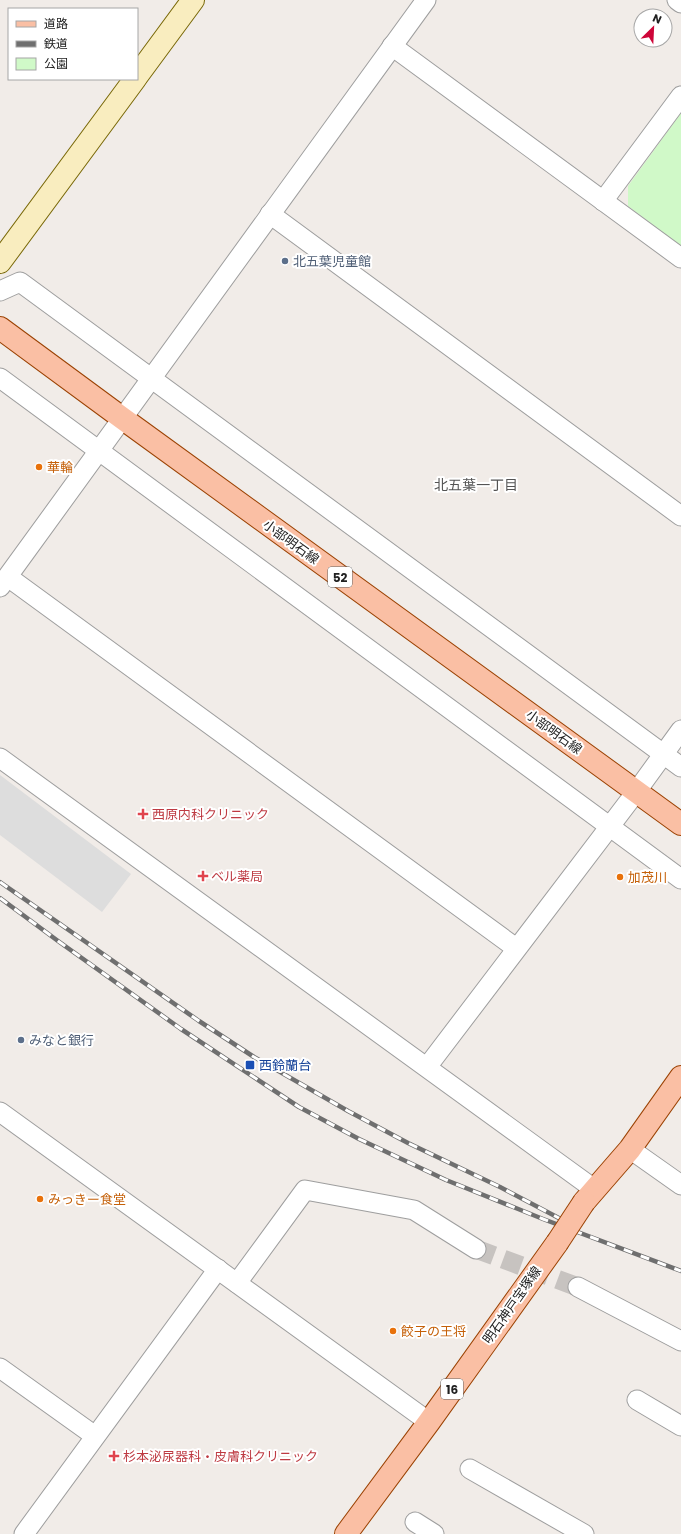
<svg xmlns="http://www.w3.org/2000/svg" width="681" height="1534" font-family="Poppins,'Noto Sans JP',sans-serif">
	<rect width="100%" height="100%" fill="#f1ece8"/>
	<polygon fill="#d0f9c8" points="681,113 681,246 628,206 628,186"/>
	<polygon fill="#ddd" points="0,775 131,874 102,912 0,835"/>
	<g fill="none" stroke-linecap="round" stroke-linejoin="round">
		<polyline stroke="#c7c3c0" stroke-width="19" stroke-dasharray="19 10" stroke-linecap="butt" points="476,1249 578,1287"/>
		<g stroke="#9e9e9e" stroke-width="21">
			<g id="street">
				<polyline points="677,0 681,3"/>
				<polyline points="392,46 681,258"/>
				<polyline points="603,201 681,96"/>
				<polyline points="270,214 681,516"/>
				<polyline points="0,291 20,282 681,767"/>
				<polyline points="0,378 681,879"/>
				<polyline points="8,577 516,948"/>
				<polyline points="0,587 426,0"/>
				<polyline points="0,758 594,1189"/>
				<polyline points="427,1067 636,792 681,730"/>
				<polyline points="0,1112 429,1422"/>
				<polyline points="630,1149 681,1185"/>
				<polyline points="237,1283 305,1190 414,1210 476,1249"/>
				<polyline points="578,1287 681,1341"/>
				<polyline points="0,1368 95,1436"/>
				<polyline points="637,1400 681,1426"/>
				<polyline points="470,1469 584,1534"/>
				<polyline points="415,1522 434,1534"/>
				<polyline points="24,1534 218,1269"/>
			</g>
		</g>
		<g stroke="#796807" stroke-width="24">
			<g id="secondary">
				<polyline points="137,76 193,0"/>
				<polyline points="0,262 135,79"/>
			</g>
		</g>
		<g stroke="#9b4203" stroke-width="24">
			<g id="primary">
				<polyline points="0,328 122,418 681,824"/>
				<polyline points="584,1202 630,1149 681,1077"/>
				<polyline points="346,1534 429,1422 557,1243"/>
			</g>
		</g>
		<use href="#street" stroke="#fff" stroke-width="19"/>
		<use href="#secondary" stroke="#f9edbf" stroke-width="22"/>
		<use href="#primary" stroke="#fabfa4" stroke-width="22"/>
		<g stroke="#6f6f6f" stroke-width="4.5">
			<g id="rail">
				<polyline points="0,882 199,1021 254,1057 348,1111 408,1143 500,1187 574,1226"/>
				<polyline points="0,898 58,941 181,1029 299,1107 359,1139 446,1180 543,1219 681,1271"/>
			</g>
		</g>
		<use href="#rail" stroke="#fff" stroke-width="3" stroke-dasharray="9" stroke-linecap="butt"/>
		<g stroke="#9b4203" stroke-width="24" stroke-linecap="butt">
			<polyline id="primary-bridge" points="557,1243 584,1202"/>
		</g>
		<use href="#primary-bridge" stroke="#fabfa4" stroke-width="22"/>
	</g>
	<g fill="#5c6f8a" stroke="#fff" stroke-width="1.5">
		<circle cx="285" cy="261" r="4"/>
		<circle cx="21" cy="1040" r="4"/>
	</g>
	<g fill="#e8710a" stroke="#fff" stroke-width="1.5">
		<circle cx="39" cy="467" r="4"/>
		<circle cx="620" cy="877" r="4"/>
		<circle cx="40" cy="1199" r="4"/>
		<circle cx="393" cy="1331" r="4"/>
	</g>
	<g fill="#e0444e" stroke="#fff" stroke-width="1.5">
		<path d="M141 808h4v4h4v4h-4v4h-4v-4h-4v-4h4z"/>
		<path d="M201 870h4v4h4v4h-4v4h-4v-4h-4v-4h4z"/>
		<path d="M112 1450h4v4h4v4h-4v4h-4v-4h-4v-4h4z"/>
	</g>
	<rect fill="#1a4fb4" stroke="#fff" stroke-width="1.5" x="245" y="1060" width="10" height="10" rx="2"/>
	<g text-anchor="middle" dominant-baseline="central" stroke-width="4" stroke-linejoin="round" paint-order="stroke">
		<g fill="#fff" stroke="#646464" stroke-width="1">
			<rect x="328" y="567" width="24" height="20" rx="3"/>
			<rect x="441" y="1379" width="22" height="20" rx="3"/>
		</g>
		<g font-size="12" font-weight="bold" fill="#212121">
			<text x="340" y="577">52</text>
			<text x="452" y="1389">16</text>
		</g>
		<g font-size="13" fill="#4e5e75" stroke="#fff" text-anchor="start">
			<text x="293" y="261">北五葉児童館</text>
			<text x="29" y="1040">みなと銀行</text>
		</g>
		<g font-size="13" fill="#c56008" stroke="#fff" text-anchor="start">
			<text x="47" y="467">華輪</text>
			<text x="628" y="877">加茂川</text>
			<text x="48" y="1199">みっきー食堂</text>
			<text x="401" y="1331">餃子の王将</text>
		</g>
		<g font-size="13" fill="#212121" stroke="#fff">
			<text transform="translate(291 542) rotate(36)">小部明石線</text>
			<text transform="translate(554 732) rotate(36)">小部明石線</text>
			<text transform="translate(512 1305) rotate(-55)">明石神戸宝塚線</text>
		</g>
		<g font-size="13" fill="#be3a42" stroke="#fff" text-anchor="start">
			<text x="152" y="814">西原内科クリニック</text>
			<text x="211" y="876">ベル薬局</text>
			<text x="123" y="1456">杉本泌尿器科・皮膚科クリニック</text>
		</g>
		<g font-size="13" fill="#164399" stroke="#fff" text-anchor="start">
			<text x="259" y="1065">西鈴蘭台</text>
		</g>
		<g font-size="14" fill="#545454" stroke="#fff">
			<text x="476" y="485">北五葉一丁目</text>
		</g>
	</g>
	<rect x="8" y="8" width="130" height="72" fill="#ffffff" stroke="#a6a6a6"/>
	<rect x="16" y="21" width="20" height="6" fill="#fabfa4" stroke="#a6a6a6"/>
	<text x="44" y="28" font-size="12" fill="#212121">道路</text>
	<rect x="16" y="41" width="20" height="6" fill="#6f6f6f" stroke="#a6a6a6"/>
	<text x="44" y="48" font-size="12" fill="#212121">鉄道</text>
	<rect x="16" y="58" width="20" height="12" fill="#d0f9c8" stroke="#a6a6a6"/>
	<text x="44" y="68" font-size="12" fill="#212121">公園</text>
	<g transform="translate(653 28) rotate(24)"><circle r="19" fill="#ffffff" stroke="#a6a6a6"/>
	<path d="M0-3L7 15L0 10L-7 15Z" fill="#ce0538"/>
	<text y="-6" font-size="11" font-weight="bold" text-anchor="middle" fill="#212121">N</text>
	</g>
</svg>
